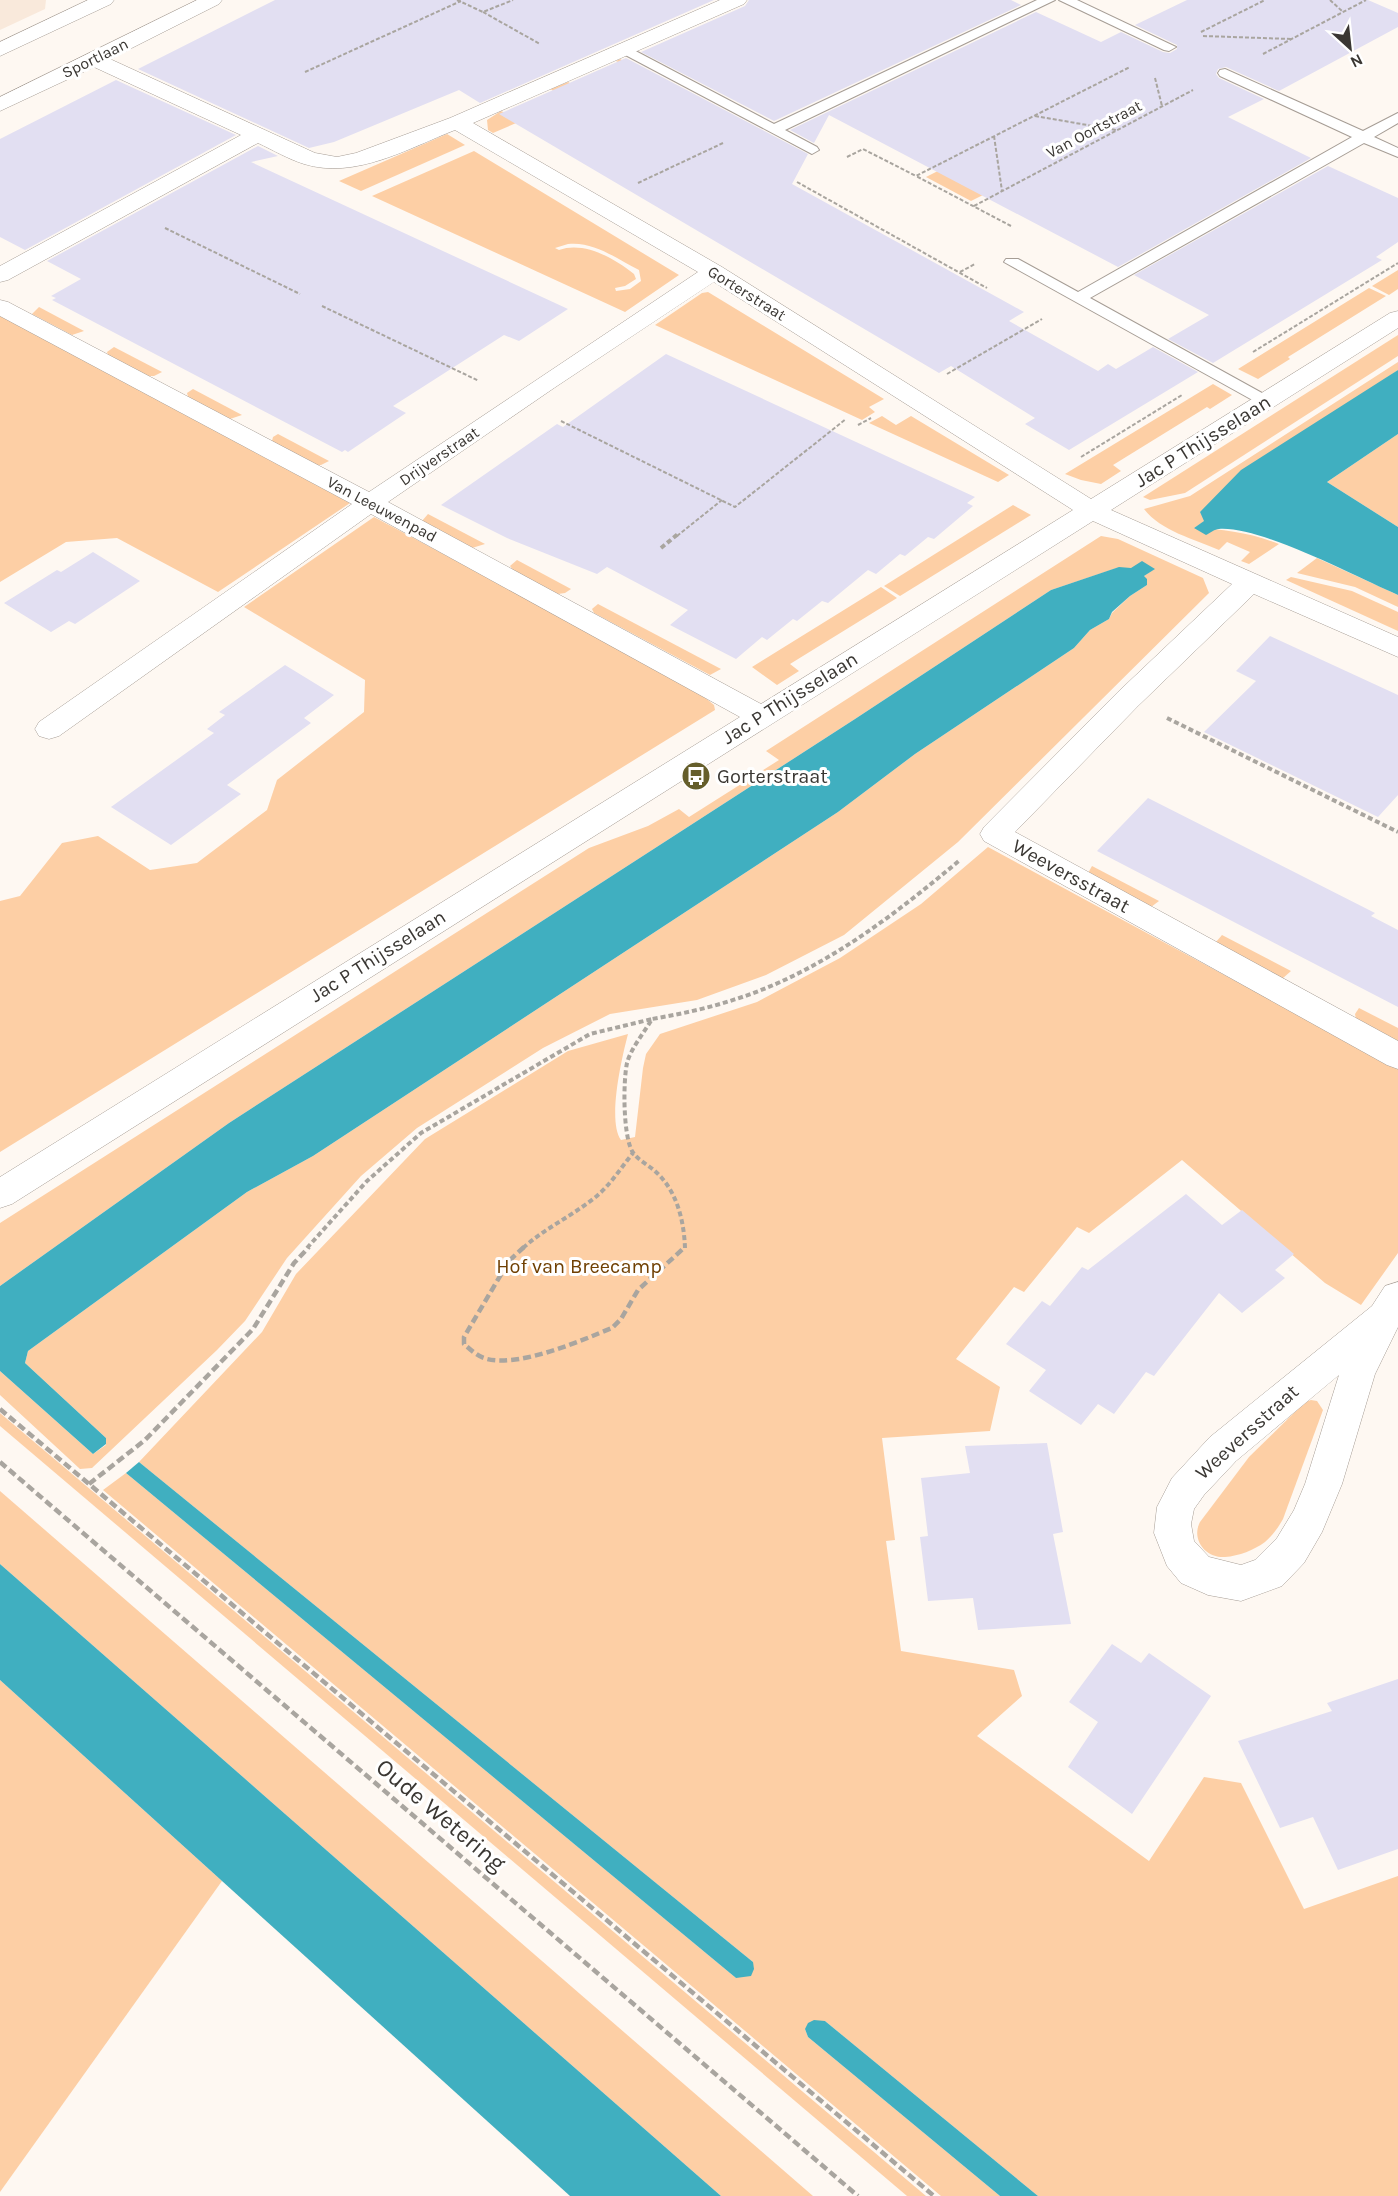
<svg xmlns="http://www.w3.org/2000/svg" width="1398" height="2196" font-family="Karla,sans-serif">
	<rect width="100%" height="100%" fill="#fef8f2"/>
	<polygon fill="#f9e9db" points="0,0 46,0 45,9 0,30"/>
	<g fill="#fdcfa5" fill-rule="evenodd">
		<polygon points="620,59 639,70 493,133 488,130 487,120 501,111 509,115 557,93 550,89 568,82 576,86 622,64 616,61"/>
		<polygon points="447,134 465,145 361,191 339,181"/>
		<polygon points="993,143 997,188 971,201 926,177"/>
		<path d="M474 151 679 275 625 312 372 196ZM568 244C594 241 617 259 639 270L641 281 630 289 616 291 615 288 625 286 636 279 634 274C614 258 584 241 559 250L555 248Z"/>
		<polygon points="1398,270 1398,289 1389,295 1372,286"/>
		<polygon points="1369,288 1386,296 1288,357 1290,359 1258,379 1238,369"/>
		<polygon points="708,292 884,399 869,407 875,412 862,420 655,325 702,293"/>
		<polygon points="39,307 84,331 72,335 32,314"/>
		<polygon points="0,315 350,503 218,592 117,538 66,542 0,582"/>
		<polygon points="1398,335 1398,356 1185,493 1150,500 1143,497"/>
		<polygon points="114,347 162,372 154,376 148,376 108,355 107,352"/>
		<path d="M1398 362V370L1200 512 1205 521 1194 528C1224 529 1251 533 1279 544L1249 564 1241 561 1250 552 1227 542 1219 550C1194 539 1161 531 1144 509L1190 496Z"/>
		<polygon points="1213,384 1232,395 1210,409 1207,407 1113,465 1121,471 1101,484 1081,480 1065,474"/>
		<polygon points="193,389 242,415 230,419 188,397 187,393"/>
		<polygon points="882,416 896,425 911,416 1009,475 998,482 869,423"/>
		<polygon points="278,434 329,461 321,465 315,465 272,441 273,437"/>
		<polygon points="1398,434 1398,527 1327,482"/>
		<polygon points="1013,505 1031,515 900,596 884,586"/>
		<polygon points="428,514 485,544 472,548 422,521"/>
		<polygon points="374,517 691,686 714,705 715,710 0,1152 0,901 20,896 62,843 98,836 150,870 197,863 267,810 277,780 364,712 365,680 244,607"/>
		<polygon points="1101,536 1118,539 1203,578 1209,593 958,842 844,935 766,975 697,1000 610,1014 543,1048 417,1128 361,1176 287,1258 245,1321 217,1350 92,1468 80,1469 0,1395 0,1371 93,1454 106,1445 106,1438 25,1363 28,1351 247,1192 313,1156 838,812 915,754 1074,648 1090,630 1109,619 1112,613 1130,596 1147,585 1144,576 1154,569 1117,568 1051,590 855,719 229,1123 0,1286 0,1223 589,848 648,826 679,809 689,817 779,760 766,751"/>
		<polygon points="1317,558 1398,595 1398,607 1355,587 1297,573"/>
		<polygon points="517,560 571,589 565,593 558,594 513,570 510,566"/>
		<polygon points="1291,577 1352,591 1398,612 1398,631 1286,580"/>
		<polygon points="881,587 897,598 790,664 799,671 777,685 752,667"/>
		<polygon points="598,604 721,669 710,675 594,613 592,609"/>
		<path d="M988 847 1398 1069V1253L1361 1305 1325 1283 1182 1160 1089 1233 1077 1227 1024 1292 1014 1287 956 1359 1000 1387 990 1431 882 1438 895 1540 886 1541 901 1651 1014 1670 1022 1696 977 1736 1149 1861 1204 1777 1241 1783 1304 1909 1398 1876V2196H1038L825 2021 805 2029 808 2037 1000 2196H941L103 1490 126 1473 736 1978 753 1962 139 1462 262 1332 296 1274 425 1139 568 1051 628 1034C622 1057 607 1121 621 1140L635 1137 643 1068 646 1054 660 1034 757 1002 840 958 921 904Z"/>
		<polygon points="1092,866 1159,901 1151,907 1087,875"/>
		<polygon points="1222,935 1291,971 1282,979 1216,942"/>
		<polygon points="1359,1008 1398,1028 1398,1042 1356,1019 1355,1014"/>
		<path d="M1311 1400 1317 1401 1323 1410 1283 1519C1278 1528 1273 1535 1265 1542 1254 1550 1239 1556 1225 1557 1205 1558 1191 1539 1200 1522L1249 1457 1305 1402Z"/>
		<polygon points="0,1413 926,2196 907,2196 0,1426"/>
		<polygon points="0,1491 813,2196 721,2196 0,1564"/>
		<polygon points="0,1680 222,1881 0,2192"/>
	</g>
	<g fill="#40afc0">
		<path d="M1398 370V434L1327 482 1398 527V595C1356 577 1261 526 1219 529 1215 529 1210 533 1206 535L1194 528 1204 521 1200 512 1241 470Z"/>
		<polygon points="1142,561 1155,569 1144,576 1147,579 1147,585 1130,596 1112,612 1109,619 1090,630 1074,648 915,754 838,812 313,1156 247,1192 28,1351 25,1363 106,1438 106,1444 93,1454 0,1371 0,1286 229,1123 855,719 1051,590 1119,567 1131,568"/>
		<polygon points="139,1462 753,1962 754,1969 751,1976 736,1978 126,1473"/>
		<polygon points="0,1564 721,2196 570,2196 0,1680"/>
		<polygon points="814,2020 825,2021 1038,2196 1000,2196 808,2037 805,2029 808,2023"/>
	</g>
	<g fill="#e2dff2">
		<polygon points="275,0 714,0 480,103 459,90 334,142 309,148 138,69"/>
		<polygon points="749,0 1011,0 1021,5 774,121 641,52 745,6"/>
		<polygon points="1187,0 1368,0 1398,13 1398,27 1279,91 1226,67 1218,69 1216,74 1219,78 1264,99 1228,117 1311,158 1118,267 829,115 814,143 790,130 1036,12 1101,42 1121,32 1163,52 1170,53 1177,49 1177,45 1135,25"/>
		<polygon points="626,58 808,154 792,184 1024,312 1009,321 1098,371 1108,364 1116,369 1153,347 1198,372 1069,450 1025,424 1035,418 951,366 939,373 499,114"/>
		<polygon points="116,80 236,135 25,250 0,237 0,139"/>
		<polygon points="258,146 278,156 251,162 568,309 519,341 504,335 393,406 406,413 348,452 345,450 342,452 52,300 56,298 51,296 81,279 47,261"/>
		<polygon points="1328,166 1398,198 1398,242 1376,257 1382,260 1213,363 1168,339 1209,315 1134,275"/>
		<polygon points="666,354 975,497 967,503 973,506 934,539 928,537 905,556 900,554 876,574 868,570 828,603 822,601 797,621 793,619 767,640 762,637 736,659 670,625 688,610 607,567 597,574 507,538 441,505 557,424 563,427"/>
		<polygon points="93,552 140,581 75,624 69,621 51,632 4,603 57,570 61,572"/>
		<polygon points="1270,636 1398,695 1398,795 1378,817 1204,732 1256,681 1236,671"/>
		<polygon points="285,665 334,695 304,718 311,723 227,785 241,794 171,845 111,807 214,733 207,729 225,715 219,712"/>
		<polygon points="1148,798 1375,913 1371,916 1398,930 1398,1007 1097,851"/>
		<polygon points="1186,1194 1222,1225 1242,1210 1294,1254 1275,1270 1285,1278 1242,1313 1219,1293 1154,1376 1146,1372 1114,1414 1098,1404 1081,1425 1029,1391 1046,1370 1006,1344 1042,1301 1050,1306 1082,1267 1088,1270"/>
		<polygon points="1047,1443 1063,1532 1053,1534 1071,1624 978,1630 973,1598 928,1601 920,1537 928,1536 921,1478 970,1473 965,1446"/>
		<polygon points="1112,1644 1141,1663 1149,1653 1211,1696 1132,1814 1068,1767 1098,1722 1069,1702"/>
		<polygon points="1398,1679 1398,1849 1338,1870 1313,1817 1280,1828 1238,1741 1332,1711 1327,1703"/>
	</g>
	<g fill="none" stroke-linecap="round" stroke-linejoin="round">
		<g stroke="#a69d95" stroke-width="2">
			<g id="lane">
				<polygon points="1037,0 1055,0 785,130 817,147 819,150 812,154 616,50 623,46 628,47 774,124"/>
				<polygon points="1059,0 1077,0 1176,47 1169,51 1164,50"/>
				<polygon points="1225,69 1363,131 1398,113 1398,123 1374,137 1398,148 1398,157 1364,143 1090,298 1271,398 1273,402 1265,407 1004,262 1006,259 1018,259 1078,292 1352,137 1220,76 1218,73 1220,70"/>
			</g>
		</g>
		<g stroke="#a69d95" stroke-width="1">
			<g id="street">
				<polygon points="88,0 114,0 111,4 0,56 0,42"/>
				<path d="M197 0H222L219 4 110 59 315 153 337 157 356 153 450 118 720 0H747L744 4 473 123 722 267 1091 499 1390 313 1398 311V328L1111 510 1398 637V657L1254 594 1138 706 1015 832 1398 1041V1069L1387 1065 984 841 980 834 984 827 1118 692 1232 584 1093 521 12 1204 0 1208V1177L740 717 371 514 59 736 49 739 39 736 35 729 39 722 352 504 0 316V300L8 302 369 492 698 272 455 130C409 148 355 180 304 164 288 159 273 150 258 143L8 280 0 282V266L241 135 94 67 0 111V97ZM714 282 1073 510 761 704 388 502 554 388Z"/>
				<path d="M1398 1282V1327L1375 1374 1342 1484 1322 1532 1304 1563 1282 1586 1241 1601 1208 1595 1181 1583 1167 1566 1154 1533 1157 1507 1172 1478 1210 1437 1372 1306 1385 1286ZM1339 1375 1305 1484 1294 1510 1277 1538 1255 1560 1241 1565 1209 1557 1194 1541 1191 1524 1194 1509 1204 1495 1236 1461Z"/>
			</g>
		</g>
		<g stroke="#a9a59f" stroke-width="2" stroke-dasharray="4 2" stroke-linecap="butt">
			<polyline points="457,0 483,12 513,0"/>
			<polyline points="1330,0 1343,12"/>
			<polyline points="483,12 540,44"/>
			<polyline points="1201,32 1265,0"/>
			<polyline points="1203,36 1291,39"/>
			<polyline points="1263,54 1366,0"/>
			<polyline points="305,72 461,1"/>
			<polyline points="1155,78 1162,106"/>
			<polyline points="1035,116 1116,130"/>
			<polyline points="994,136 1002,191"/>
			<polyline points="847,157 863,149 916,176"/>
			<polyline points="797,182 987,288"/>
			<polyline points="638,183 723,143"/>
			<polyline points="974,206 1193,90"/>
			<polyline points="1011,226 916,176 1130,67"/>
			<polyline points="165,228 300,294"/>
			<polyline points="960,272 975,264"/>
			<polyline points="322,306 479,381"/>
			<polyline points="1253,352 1398,263"/>
			<polyline points="947,374 1042,319"/>
			<polyline points="561,421 735,507 846,419"/>
			<polyline points="858,425 871,418"/>
			<polyline points="1081,457 1182,395"/>
			<polyline points="677,536 722,500"/>
		</g>
		<g stroke="#a9a59f" stroke-width="4" stroke-dasharray="5 3" stroke-linecap="butt">
			<polyline points="661,548 678,534"/>
			<polyline points="1167,718 1398,832"/>
			<polyline points="307,1248 367,1181 421,1133 590,1034 652,1019"/>
			<path d="M523 1248C544 1229 570 1217 593 1199 609 1187 620 1169 633 1153"/>
			<path d="M685 1248C684 1221 677 1191 656 1172 649 1165 637 1160 632 1151 623 1134 623 1082 627 1063 631 1048 644 1033 652 1019 681 1014 709 1008 736 999 821 972 893 916 960 860"/>
		</g>
		<g stroke="#a9a59f" stroke-width="4.5" stroke-dasharray="8 4" stroke-linecap="butt">
			<path d="M524 1247 509 1261 464 1337V1344C471 1350 478 1357 487 1359 521 1367 580 1341 612 1328L621 1319 638 1290 685 1247"/>
			<polyline points="0,1409 934,2196"/>
			<polyline points="0,1462 858,2196"/>
			<polyline points="89,1484 145,1440 253,1329 294,1263 309,1247"/>
		</g>
		<use href="#lane" fill="#fff" fill-rule="evenodd"/>
		<use href="#street" fill="#fff" fill-rule="evenodd"/>
	</g>
	<defs>
		<g id="bus-disc" transform="scale(1.5)"><circle r="9.5" fill="#655e2b" stroke="#fff"/><path d="M-5-6H5V4H4V6H2V4H-2V6H-4V4H-5ZM-3.5-4V0h7V-4ZM-3.5 1.2v1.5H-2V1.2ZM2 1.2v1.5H3.5V1.2Z" fill="#fff"/></g>
	</defs>
	<g fill-rule="evenodd">
		<use href="#bus-disc" x="696" y="776"/>
	</g>
	<g text-anchor="middle" dominant-baseline="central" stroke-width="6" stroke-linejoin="round" paint-order="stroke">
		<g font-size="16" fill="#3a3733" stroke="#fff">
			<text transform="translate(95 58) rotate(-26)">Sportlaan</text>
			<text transform="translate(1094 129) rotate(-28)">Van Oortstraat</text>
			<text transform="translate(747 293) rotate(32)">Gorterstraat</text>
			<text transform="translate(439 456) rotate(-34)">Drijverstraat</text>
			<text transform="translate(382 509) rotate(28)">Van Leeuwenpad</text>
		</g>
		<g font-size="20" fill="#3a3733" stroke="#fff">
			<text transform="translate(1203 441) rotate(-32)">Jac P Thijsselaan</text>
			<text transform="translate(790 698) rotate(-32)">Jac P Thijsselaan</text>
			<text transform="translate(1071 876) rotate(29)">Weeversstraat</text>
			<text transform="translate(378 956) rotate(-32)">Jac P Thijsselaan</text>
			<text transform="translate(1247 1432) rotate(-42)">Weeversstraat</text>
		</g>
		<g font-size="20" fill="#3a3733" stroke="#fff" text-anchor="start">
			<text x="717" y="776">Gorterstraat</text>
		</g>
		<g font-size="20" fill="#704003" stroke="#fff">
			<text x="579" y="1266">Hof van Breecamp</text>
		</g>
		<g font-size="24" fill="#3a3733" stroke="#fff">
			<text transform="translate(441 1815) rotate(40)">Oude Wetering</text>
		</g>
	</g>
	<g transform="translate(1350 48) rotate(153)" stroke="#ffffff" stroke-width="4.5" paint-order="stroke">
	<path d="M0-4.5L10 22L0 15L-10 22Z" fill="#3a3733"/>
	<text y="-9" font-size="16" font-weight="bold" text-anchor="middle" fill="#3a3733">N</text>
	</g>
</svg>
